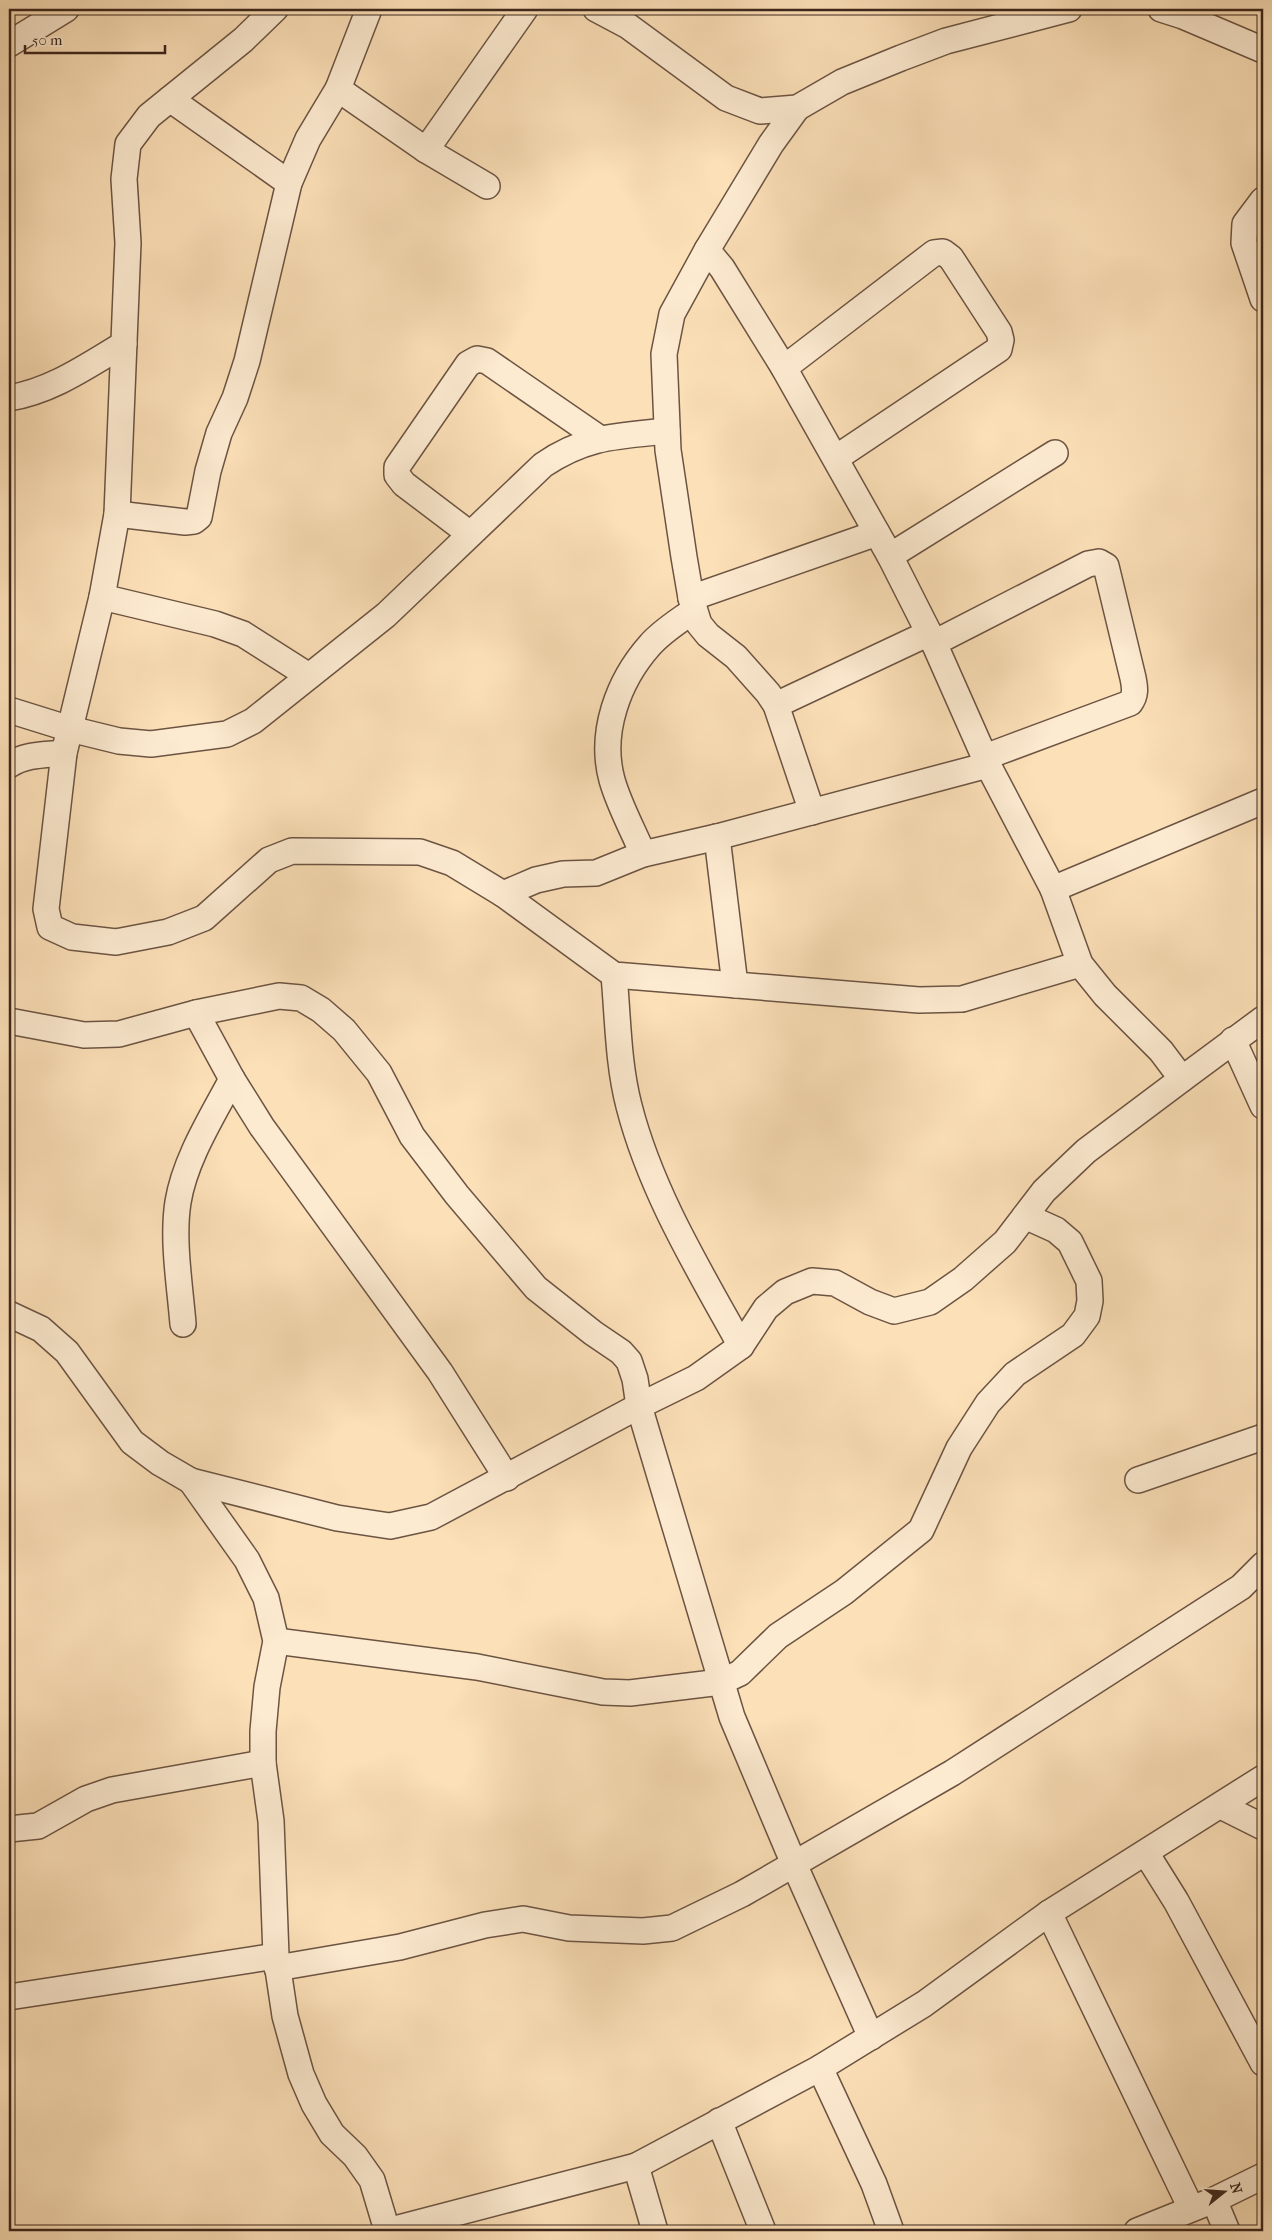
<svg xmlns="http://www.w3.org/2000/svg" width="1272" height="2240" font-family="'IM FELL French Canon',serif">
	<rect width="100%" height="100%" fill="#fce0b8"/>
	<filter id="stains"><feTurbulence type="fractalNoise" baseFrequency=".004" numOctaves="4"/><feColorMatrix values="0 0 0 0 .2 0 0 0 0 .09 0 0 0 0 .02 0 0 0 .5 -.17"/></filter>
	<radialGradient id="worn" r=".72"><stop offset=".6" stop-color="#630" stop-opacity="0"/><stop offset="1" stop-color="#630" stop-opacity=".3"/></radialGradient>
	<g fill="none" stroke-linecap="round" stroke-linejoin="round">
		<g stroke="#6c5443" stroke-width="28">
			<g id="minor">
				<polyline points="275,9 243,40 149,116 128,144 124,179 128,243 117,514 102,597 64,753 46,909 50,927 72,937 116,942 168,932 204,918 269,860 292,851 420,852 452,863 503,894 614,975 919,1000 962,999 1080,964"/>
				<polyline points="596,9 628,26 726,98 760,111 797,108 842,82 901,58 946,41 1069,9"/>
				<polyline points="1161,9 1183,16 1263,50"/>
				<polyline points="9,44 66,9"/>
				<polyline points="338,89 426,150 487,186"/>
				<polyline points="170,99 289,183"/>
				<polyline points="797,108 771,144 707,250 722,268 784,368 890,556 934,643 988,765 1053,889 1263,801"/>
				<polyline points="426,150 525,9"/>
				<polyline points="1263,200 1245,224 1244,243 1263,299"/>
				<polyline points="707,250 672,314 664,354 668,450 684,557 691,598 699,624 708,635 736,657 768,693 776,705 812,812"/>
				<polyline points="784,368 934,253 943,252 951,258 999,332 1001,340 999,349 836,458"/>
				<path d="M9 398C52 391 87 366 124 344"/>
				<polyline points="117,514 185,522 194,521 199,517 208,471 219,433 235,398 247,361 289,183 308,139 338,89 369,9"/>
				<polyline points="470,534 404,484 397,475 397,467 468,364 477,359 487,361 599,438"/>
				<polyline points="890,556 1055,453"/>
				<polyline points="102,597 215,624 243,634 309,676"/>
				<polyline points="691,598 877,533"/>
				<path d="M934 643 1088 564 1099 562 1106 566 1133 678C1135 688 1136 695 1130 703L985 757"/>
				<polyline points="776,705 929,633"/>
				<path d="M9 710 70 729 119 741 151 744 227 734 253 721 386 615 543 465C586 436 617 436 667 431"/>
				<path d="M9 765C26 754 44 755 64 753"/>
				<polyline points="717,837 735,985"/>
				<path d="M643 854C633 830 619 805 612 780 599 733 618 681 650 645 662 631 679 621 694 610"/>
				<polyline points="1053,889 1080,964 1105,995 1161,1051 1182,1079 1263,1019"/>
				<polyline points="503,894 536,880 563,874 596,873 643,854 717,837 988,765"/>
				<path d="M614 975C618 1019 618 1064 629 1106 651 1192 699 1270 741 1346"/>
				<polyline points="196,1013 232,1079 262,1127 440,1372 507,1478"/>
				<polyline points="9,1021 84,1035 119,1034 196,1013 279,996 301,998 321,1010 344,1030 379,1073 412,1136 457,1195 536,1288 593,1333 621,1352 629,1361 635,1379 639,1406 732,1717 794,1864 871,2037"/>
				<polyline points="1233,1040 1263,1106"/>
				<polyline points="9,1314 41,1329 67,1352 132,1442 160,1463 191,1481 247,1560 266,1598 276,1641 267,1687 263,1731 263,1763 271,1821 276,1956 285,2016 301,2074 314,2104 332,2134 355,2156 372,2180 387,2230"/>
				<path d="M183 1324C180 1286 172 1240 178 1202 185 1159 212 1117 232 1079"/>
				<polyline points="1138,1480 1263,1437"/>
				<polyline points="191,1481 337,1518 390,1526 431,1517 639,1406 696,1378 741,1346 766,1308 785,1292 812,1281 835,1283 870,1302 894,1311 930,1302 963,1279 1005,1242 1044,1191 1086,1151 1182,1079"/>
				<polyline points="276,1641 477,1667 603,1692 630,1693 721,1682 740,1673 778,1636 844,1592 921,1530 959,1448 988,1403 1015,1374 1073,1335 1087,1316 1090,1301 1089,1281 1070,1242 1056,1230 1025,1216"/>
				<polyline points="1221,1806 1263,1827"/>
				<polyline points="9,1829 38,1826 86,1799 112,1790 263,1763"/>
				<polyline points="1146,1853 1176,1901 1263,2063"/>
				<polyline points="1049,1913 1191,2208"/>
				<polyline points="277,1968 400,1947 485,1925 523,1919 569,1928 643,1931 672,1928 742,1894 952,1773 1241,1587 1263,1565"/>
				<polyline points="9,1997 276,1956"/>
				<polyline points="820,2068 874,2184 891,2231"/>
				<polyline points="719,2121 763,2231"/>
				<polyline points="636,2166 655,2231"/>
				<polyline points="1214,2200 1227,2231"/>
				<polyline points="387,2231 636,2166 820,2068 924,2004 1049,1913 1263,1778"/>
				<polyline points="1137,2231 1214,2200 1263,2176"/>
			</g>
		</g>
		<use href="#minor" stroke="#fdebd1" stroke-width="25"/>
	</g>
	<rect width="1272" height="2240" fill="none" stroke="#fce0b8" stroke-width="30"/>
	<rect x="10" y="10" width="1252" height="2220" fill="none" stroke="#3c261c" stroke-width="2.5"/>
	<rect x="15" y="15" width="1242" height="2210" fill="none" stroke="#3c261c"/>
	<g transform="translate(1224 2192) rotate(73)" stroke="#fdebd1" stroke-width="4" paint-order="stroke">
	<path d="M0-4L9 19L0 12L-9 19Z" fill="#3c261c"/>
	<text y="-8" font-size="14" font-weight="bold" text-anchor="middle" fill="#3c261c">N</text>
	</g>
	<path d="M25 45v8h140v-8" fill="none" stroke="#3c261c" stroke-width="2.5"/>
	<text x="32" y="45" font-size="15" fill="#3c261c" stroke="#fdebd1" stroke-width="4" paint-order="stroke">50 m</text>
	<rect width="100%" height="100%" filter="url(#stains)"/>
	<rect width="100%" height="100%" fill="url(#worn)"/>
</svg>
